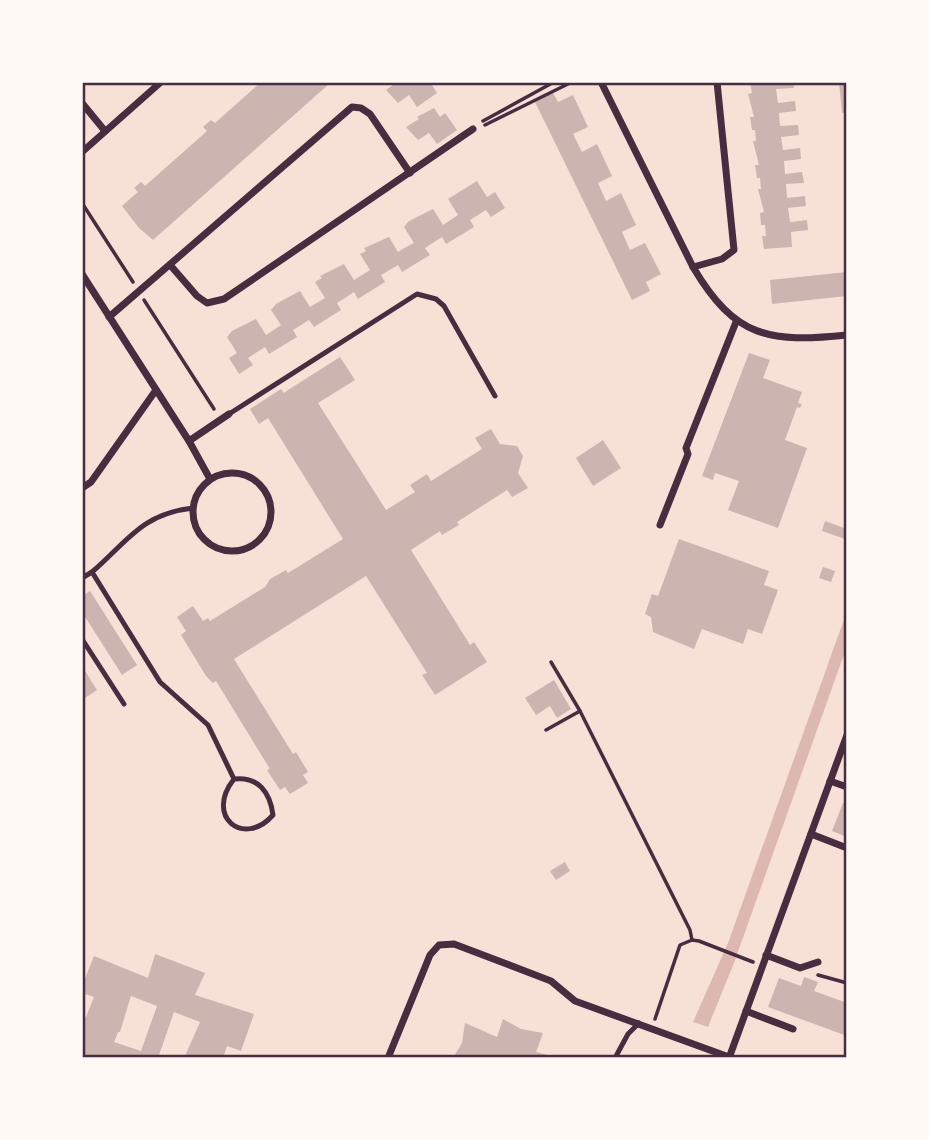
<svg xmlns="http://www.w3.org/2000/svg" width="929" height="1140" font-family="'Public Sans',sans-serif">
	<rect width="100%" height="100%" fill="#f7e1d7"/>
	<polygon fill="#dcb8b0" points="847,611 847,646 734,963 708,1027 693,1022 728,943"/>
	<g fill="#ccb4b1" fill-rule="evenodd">
		<polygon points="261,82 329,84 153,240 139,228 122,206 138,192 134,188 141,182 145,186 207,131 203,127 211,120 215,123"/>
		<polygon points="397,82 430,82 437,93 417,107 409,95 398,103 386,90"/>
		<polygon points="750,82 793,82 794,88 776,89 778,103 795,101 796,111 779,113 780,126 798,125 799,135 781,137 783,150 800,148 801,159 784,161 785,174 802,172 804,183 786,184 787,198 805,196 806,206 788,208 790,222 807,220 808,230 791,232 792,247 764,249 762,236 766,236 765,225 761,225 760,213 764,212 758,189 761,189 760,178 757,178 755,165 759,165 753,141 756,141 755,130 752,130 750,117 754,117 748,94 752,93"/>
		<polygon points="839,82 847,82 847,112 842,113"/>
		<polygon points="553,93 558,102 573,95 588,127 573,134 582,152 597,144 612,176 598,183 606,201 621,193 636,225 622,232 630,250 645,243 661,274 646,282 650,291 632,300 535,102"/>
		<polygon points="434,108 440,117 445,113 457,130 437,144 429,133 418,140 406,127 419,119 417,117"/>
		<polygon points="477,181 487,197 495,192 505,208 491,217 486,210 470,220 474,227 446,244 442,237 425,248 430,255 402,272 398,265 381,275 385,282 358,299 354,292 345,298 337,303 341,310 314,327 309,320 293,330 297,337 269,354 265,347 248,358 253,365 239,374 229,358 237,353 227,337 232,331 256,319 266,335 281,325 271,310 276,304 300,291 310,307 325,298 315,282 322,278 320,276 344,264 354,280 370,270 360,254 366,251 364,248 389,237 398,252 406,247 414,243 404,227 409,221 433,209 443,225 458,215 448,199"/>
		<polygon points="847,272 847,296 772,304 770,280"/>
		<polygon points="749,353 770,360 763,378 802,392 798,403 802,404 800,408 797,407 785,440 807,448 778,528 728,510 739,481 715,473 713,480 702,476"/>
		<polygon points="340,357 355,380 318,403 386,510 415,492 410,485 427,474 431,481 482,449 475,438 491,429 500,444 517,446 523,456 518,473 528,488 512,497 507,490 457,522 459,525 442,535 440,531 411,550 470,645 474,642 487,662 435,695 422,675 427,673 366,576 234,659 293,754 296,752 308,772 303,775 308,783 290,794 285,787 280,790 267,770 270,769 216,681 213,683 206,676 181,635 186,631 177,617 193,606 203,621 208,618 210,621 265,587 270,579 286,570 288,573 343,539 268,418 259,424 250,409 281,389 284,393 288,390"/>
		<polygon points="603,440 621,468 593,486 576,458"/>
		<polygon points="825,521 847,529 845,539 822,531"/>
		<polygon points="679,539 769,571 764,585 778,590 762,634 748,629 743,644 702,629 694,649 653,632 651,617 645,614 652,594 658,596"/>
		<polygon points="823,567 835,571 831,582 819,578"/>
		<polygon points="90,591 137,665 122,675 82,612 82,596"/>
		<polygon points="82,666 97,690 82,700"/>
		<polygon points="554,680 571,709 557,718 550,706 536,715 525,698"/>
		<polygon points="843,803 847,804 847,837 832,831"/>
		<polygon points="565,862 570,871 556,880 550,871"/>
		<path d="M155 954 205 973 195 995 254 1014 241 1051 227 1046 223 1058 185 1056 200 1022 174 1012 158 1058 82 1055V1016L86 1017 94 997 82 993V986L94 956 148 978ZM131 996 157 1006 141 1051 114 1042 118 1032H120Z"/>
		<polygon points="804,977 818,982 814,991 847,1003 847,1036 768,1007 779,978 801,986"/>
		<polygon points="503,1019 521,1029 543,1033 536,1052 559,1058 453,1058 462,1043 465,1023 497,1037"/>
	</g>
	<g fill="none" stroke-linecap="round" stroke-linejoin="round">
		<g stroke="#4a2c40" stroke-width="3.5">
			<polyline points="483,121 554,82"/>
			<polyline points="485,125 572,82"/>
			<polyline points="82,203 133,282"/>
			<polyline points="144,300 214,409"/>
			<polyline points="551,662 580,711"/>
			<polyline points="546,730 580,711 690,930 692,940"/>
			<polyline points="818,975 847,983"/>
			<polyline points="655,1019 680,945 692,940 699,941 753,962"/>
		</g>
		<g stroke="#4a2c40" stroke-width="5">
			<polyline points="229,414 417,294 436,299 444,306 495,396"/>
			<path d="M193 508C141 514 128 541 92 572L160 682 208 725 234 779C204 817 244 848 273 815 270 792 258 776 234 779"/>
			<polyline points="82,578 92,572"/>
			<polyline points="82,639 124,704"/>
			<polyline points="615,1058 628,1034 639,1023"/>
		</g>
		<g stroke="#4a2c40" stroke-width="7">
			<polyline points="601,82 693,267"/>
			<path d="M717 82 734 250 722 259 693 267C735 338 769 343 847 335"/>
			<polyline points="82,103 105,131"/>
			<polyline points="82,152 161,82"/>
			<polyline points="171,266 197,296 207,303 224,299 473,129"/>
			<polyline points="82,274 189,441 210,479"/>
			<polyline points="109,317 352,107 361,108 370,114 410,173"/>
			<polyline points="189,441 229,414"/>
			<circle cx="232" cy="512" r="39"/>
			<polyline points="82,488 91,482 156,390"/>
			<polyline points="660,525 688,454 686,448 736,322"/>
			<polyline points="830,781 847,787"/>
			<polyline points="811,834 847,848"/>
			<polyline points="766,955 800,968 818,962"/>
			<polyline points="746,1011 793,1029"/>
			<polyline points="388,1058 430,955 439,945 454,944 551,981 575,1001 729,1057"/>
			<polyline points="729,1058 847,735"/>
		</g>
	</g>
	<rect width="929" height="1140" fill="none" stroke="#fffaf5" stroke-width="168"/>
	<rect x="84" y="84" width="761" height="972" fill="none" stroke="#4a2c40" stroke-width="2.5"/>
</svg>
